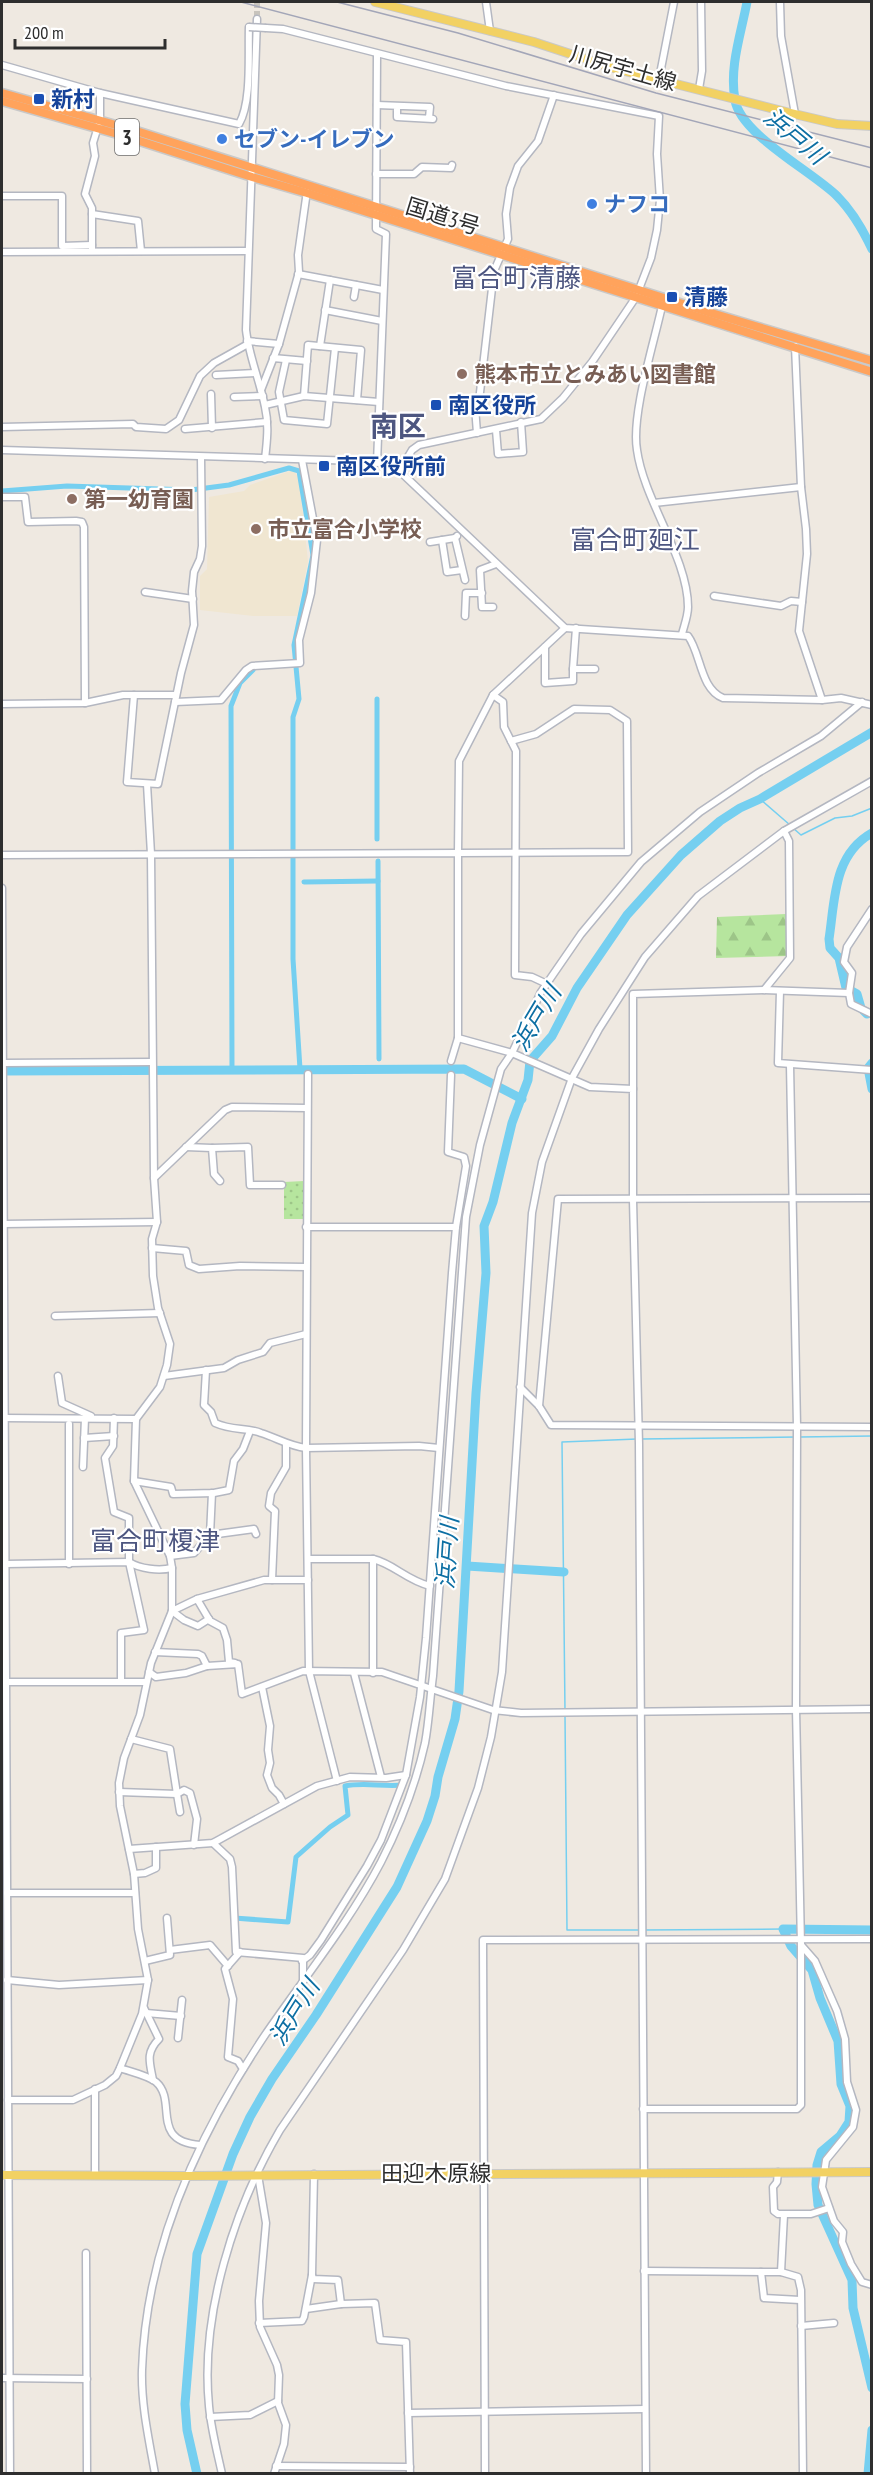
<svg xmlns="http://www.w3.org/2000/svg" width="873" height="2475" font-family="'PT Sans Narrow','Noto Sans JP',sans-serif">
	<defs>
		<pattern id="forest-firs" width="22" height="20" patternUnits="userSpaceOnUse" patternTransform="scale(1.5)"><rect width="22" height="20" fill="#b6e59e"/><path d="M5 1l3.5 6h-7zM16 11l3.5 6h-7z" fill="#9dc588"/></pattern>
		<pattern id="park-dots" width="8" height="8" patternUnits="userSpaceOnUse" patternTransform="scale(1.5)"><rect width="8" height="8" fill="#b6e59e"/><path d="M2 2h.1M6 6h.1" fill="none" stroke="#9dc588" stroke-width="1.8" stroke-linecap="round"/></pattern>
	</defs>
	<rect width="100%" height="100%" fill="#efe9e1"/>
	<polygon fill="#f0e6d1" points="293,470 299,478 308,561 297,616 253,616 200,610 200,576 207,569 209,497 244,491 250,485"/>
	<polygon fill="url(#forest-firs)" points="786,914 788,956 716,958 717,917"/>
	<polygon fill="url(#park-dots)" points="304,1181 306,1219 284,1219 284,1182"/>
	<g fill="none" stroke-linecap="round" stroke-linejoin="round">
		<g stroke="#75cff0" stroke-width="1.5">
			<polyline points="760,799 790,825"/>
			<polyline points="793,828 801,835 835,818 852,816 872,808"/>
			<polyline points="800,1437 872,1436"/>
			<polyline points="641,1439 796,1437"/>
			<polyline points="565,1711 562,1442 637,1439"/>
			<polyline points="565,1716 567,1930 639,1930"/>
			<polyline points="644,1930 783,1929"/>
		</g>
		<g stroke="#75cff0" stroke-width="5">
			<polyline points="2,491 67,486 191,490 229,485 289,468 299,471 313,555 294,645 299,699 293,717 293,959 300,1069"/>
			<polyline points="377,699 377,839"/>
			<polyline points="378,861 379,1059"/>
			<polyline points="304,882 378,881"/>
			<polyline points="232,1070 231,706 240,683 253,670"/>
			<path d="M234 1918 288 1922 296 1857 330 1827 348 1815 345 1786C364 1782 383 1787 403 1785"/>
		</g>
		<g stroke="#75cff0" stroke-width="9">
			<path d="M747 2C741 34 729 67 735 100 740 134 813 172 837 196 852 211 863 230 872 249"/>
			<path d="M867 1014 861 1008 857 994 846 988 839 958 830 948 829 939C835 900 833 855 872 833"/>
			<polyline points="872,1063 868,1068 872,1089"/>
			<polyline points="2,1071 464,1069 522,1099"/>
			<polyline points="467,1566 564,1572"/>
			<polyline points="872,1930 783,1929 791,1946 812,1970 820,1998 838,2041 841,2084 850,2106 849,2122 840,2136 821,2152 817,2165 816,2184 818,2205 852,2280 853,2308 872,2388"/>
			<polyline points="197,2474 187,2430 185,2404 197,2254 233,2154 250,2117 272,2079 316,2015 397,1887 427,1821 435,1796 438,1777 455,1719 459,1691 476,1393 486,1273 484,1226 493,1202 512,1123 528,1080 530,1061 552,1036 577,988 627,915 681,855 720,821 740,808 760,799 872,732"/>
			<polyline points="868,2474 872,2430"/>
		</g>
		<polyline stroke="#c8c4bd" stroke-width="6" stroke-dasharray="6 3" stroke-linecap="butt" points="257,2 257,19"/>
		<g stroke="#b4b7c1" stroke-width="9">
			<g id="minor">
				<polyline points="486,2 490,31"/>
				<polyline points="780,2 781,36 795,114"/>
				<path d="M257 19 246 330C249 357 260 381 265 407 269 424 267 442 265 459"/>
				<polyline points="266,28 283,29 506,86 659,116 657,154 660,200 657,230 651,258 636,297 592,362 563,398 541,419 419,445 412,450 400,470"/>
				<polyline points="377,54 376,229 386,234 377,463"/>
				<path d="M2 65 100 93 239 124C252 102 248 53 249 27"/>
				<polyline points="659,79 674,2"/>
				<polyline points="699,89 702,71 701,2"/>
				<polyline points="377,105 430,107 429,118 433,119 397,117 397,106"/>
				<polyline points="376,174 414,174 422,167 451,168 452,165"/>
				<polyline points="2,196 62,196 62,246 92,245"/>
				<polyline points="92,214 138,221 141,251"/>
				<polyline points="92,251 92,208 85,194 95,156 93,143 100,120 100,93"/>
				<polyline points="2,252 248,251"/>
				<polyline points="298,274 383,290"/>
				<polyline points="354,297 356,285"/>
				<path d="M662 306C654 343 631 415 637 450 644 501 688 558 688 607 688 616 684 626 682 634"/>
				<polyline points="325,310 382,321"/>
				<polyline points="247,341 279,344"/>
				<polyline points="320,346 330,280"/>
				<polyline points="795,346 801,487 806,529 807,554 799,631 822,700"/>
				<polyline points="273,358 307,361"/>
				<polyline points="286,360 279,392 284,420 327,424 335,348"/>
				<polyline points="216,375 255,373"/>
				<polyline points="261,390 279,344 299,272 298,255 307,191"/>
				<polyline points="211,394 212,428"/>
				<polyline points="304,396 308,345 361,350 357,400"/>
				<polyline points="234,397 263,396"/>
				<polyline points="265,405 304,396 379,402"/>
				<polyline points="2,427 133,424 136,427 166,429 179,420 200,376 214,363 248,344"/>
				<polyline points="185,429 267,422"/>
				<polyline points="496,430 498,454 523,452 521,422"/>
				<polyline points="477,433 475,407 479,401 494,271 508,239 506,214 510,188 518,166 538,141 554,95"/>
				<path d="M2 450 390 462 565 628 688 636C701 653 700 689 723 698L822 700 841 698 872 705"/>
				<polyline points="2,497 25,497 28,522 76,521 82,522 84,527 85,703"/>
				<polyline points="654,503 801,487"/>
				<polyline points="455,538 465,580"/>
				<polyline points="442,540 447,572 462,570"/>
				<polyline points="430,542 455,538 457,536"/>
				<polyline points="145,592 193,599"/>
				<polyline points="714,596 781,606 791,601 802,602"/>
				<polyline points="493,607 482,607 480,570 496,564"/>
				<polyline points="465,616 466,593 482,593"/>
				<polyline points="545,647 545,683 573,681 573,669 595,669"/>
				<polyline points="573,669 576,628"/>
				<polyline points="134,695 127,782 158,784 181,673 194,625 192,591 194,572 200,559 202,546 201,457"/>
				<polyline points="493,695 503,702 504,727 516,751 515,975 532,977 547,984"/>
				<polyline points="175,702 221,700 246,670 252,666 300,663 299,640 311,593 317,540 302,460"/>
				<polyline points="2,704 85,703 123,695 176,695"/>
				<polyline points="511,741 536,734 574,709 610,710 627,721 628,852 458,853 459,761 493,695 565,628"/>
				<polyline points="2,855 458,853 458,1038 512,1053 590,1087 633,1089 633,1200 639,1444 646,2474"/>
				<polyline points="2,888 10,2474"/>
				<polyline points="872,909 847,947 844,962 852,973 849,993 851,1004 872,1014"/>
				<polyline points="764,990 790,958 789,841 784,831"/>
				<polyline points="780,991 778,1063 872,1070"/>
				<polyline points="451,1061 458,1038"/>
				<polyline points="3,1063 152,1062"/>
				<polyline points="308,1074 306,1448 309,1671 337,1781"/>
				<polyline points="633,1089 633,994 764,990 849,993"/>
				<polyline points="186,1147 212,1148 214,1174 220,1181"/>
				<polyline points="212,1148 248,1147 250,1185 282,1185"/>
				<polyline points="154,1178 225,1110 232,1107 307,1108"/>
				<polyline points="4,1224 157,1222"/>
				<polyline points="306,1227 456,1227"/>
				<polyline points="152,1248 186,1251 189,1265 199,1269 240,1266 306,1267"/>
				<polyline points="55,1316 160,1313"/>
				<path d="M206 1370 204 1405 211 1412 215 1423C233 1431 246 1427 261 1433 277 1438 289 1446 306 1448L419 1446 439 1448"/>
				<polyline points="58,1376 62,1403 91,1416"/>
				<polyline points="164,1376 224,1368 238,1360 263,1352 270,1343 306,1334"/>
				<polyline points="520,1387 539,1406 551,1425 872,1427"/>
				<polyline points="539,1406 558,1199 872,1198"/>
				<polyline points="4,1418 136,1419"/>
				<polyline points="114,1418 113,1446 105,1458 114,1512 129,1518 129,1562 144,1630 121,1633 121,1681"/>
				<polyline points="84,1438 114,1436"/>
				<polyline points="83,1467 85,1418"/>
				<polyline points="134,1481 171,1487 173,1494 214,1493 229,1490 234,1461 243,1449 250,1431"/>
				<polyline points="210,1535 212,1493"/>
				<polyline points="170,1556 194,1553 210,1535 254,1529 256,1534"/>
				<polyline points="308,1559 373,1559"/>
				<path d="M6 1564 129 1562C140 1569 159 1571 172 1568"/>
				<polyline points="69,1564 69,1424"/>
				<polyline points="272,1580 275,1511 269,1506 271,1493 286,1467 286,1444"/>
				<polyline points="197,1599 210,1621 223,1628 227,1640 229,1662 235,1663"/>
				<polyline points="172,1611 197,1599 264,1580 308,1580"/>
				<polyline points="172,1611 184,1620 198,1626 209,1619"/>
				<polyline points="155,1652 198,1654 202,1656 207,1666 238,1664 242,1694 303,1671 382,1672 493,1710 521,1713 872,1709"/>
				<polyline points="149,1672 156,1677 186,1673 207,1666"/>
				<polyline points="354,1673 381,1777"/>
				<path d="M373 1673V1559C394 1564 406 1580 430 1586"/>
				<polyline points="6,1682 146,1682"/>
				<polyline points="262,1687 270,1726 268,1750 270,1763 267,1775 272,1788 279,1795 284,1804"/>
				<polyline points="119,1792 177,1794 170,1749 131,1739"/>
				<polyline points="180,1812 177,1794 184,1790 190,1793 197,1819 194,1845"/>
				<polyline points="213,1843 230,1859 232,1867 236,1952 303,1958 303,1981"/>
				<polyline points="129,1849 213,1843 317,1786 350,1777 386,1778 406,1775"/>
				<polyline points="134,1874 145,1873 156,1868 156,1847"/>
				<polyline points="7,1893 135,1893"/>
				<polyline points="801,1945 815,1961 837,2011 845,2039 847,2082 856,2110 853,2127 826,2160 822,2187 834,2221 843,2232 842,2242 851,2264 862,2282 872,2285"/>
				<polyline points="170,1950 210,1945 228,1966"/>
				<polyline points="240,1952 225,1969 233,1999 228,2057 238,2061 243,2069"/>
				<polyline points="145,1961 170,1955 167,1918"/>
				<polyline points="302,1961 310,1955 321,1940 367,1866 381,1840 406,1775 420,1697 426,1638 452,1273 456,1227 466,1166 464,1157 448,1152 451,1075"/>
				<polyline points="7,1980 59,1985 148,1980"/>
				<path d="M144 2008 159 2039C145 2053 150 2063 153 2080"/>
				<polyline points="146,2013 181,2016"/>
				<polyline points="178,2038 182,2000"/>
				<path d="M120 2068C131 2072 147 2075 156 2082 178 2101 149 2141 200 2145"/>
				<polyline points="95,2089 95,2175"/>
				<polyline points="8,2100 73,2100 105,2085 116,2076 120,2068 142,2014 148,1980 138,1929 134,1874 120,1806 119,1783 124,1758 140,1715 151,1663 172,1611 172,1568 170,1556 134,1481 136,1419 160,1387 167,1365 170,1344 158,1308 153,1276 152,1239 157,1222 154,1178 151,854 147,784"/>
				<polyline points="643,2109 797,2109 801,2105 801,1945 796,1709 797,1426 790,1065"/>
				<polyline points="778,2172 777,2182 773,2187 774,2211 778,2214 811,2214 829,2208"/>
				<polyline points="258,2175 266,2223 259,2301 260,2327 277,2365 279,2375 278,2403 286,2425 284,2444 274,2474"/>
				<polyline points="86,2253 87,2474"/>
				<polyline points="644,2271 765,2272 781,2272 798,2277 801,2290 803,2474"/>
				<polyline points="761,2272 764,2298 800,2300"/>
				<polyline points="781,2272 784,2215"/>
				<polyline points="312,2275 313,2279 338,2280 341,2304 375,2303 380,2340 406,2342 410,2474"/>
				<polyline points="306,2309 341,2304"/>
				<polyline points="259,2323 302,2321 304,2317 312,2275 314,2174"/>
				<polyline points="801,2326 834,2323"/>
				<polyline points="2,2378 87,2379"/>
				<polyline points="408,2413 645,2409"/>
				<polyline points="210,2417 250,2415 278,2401"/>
				<polyline points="276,2466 410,2467"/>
				<path d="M155 2474C149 2440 141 2405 142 2370 146 2249 199 2133 265 2035 304 1978 349 1923 381 1862 400 1825 416 1783 425 1743 429 1722 430 1698 433 1676L466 1217 480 1145 501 1069 512 1053 541 992 581 934 641 862 700 812 758 773 821 736 862 702"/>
				<path d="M222 2474C217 2451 211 2429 209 2406 200 2315 234 2208 280 2130L403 1950 445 1879 478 1788 491 1737 502 1672 532 1213 542 1162 572 1078 599 1029 645 957 698 896 784 831 872 781"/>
				<polyline points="485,2474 483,1940 872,1939"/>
			</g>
		</g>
		<g stroke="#c9c9c9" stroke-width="10">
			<g id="major">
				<polyline points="375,2 534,42 613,68 790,113 837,124 872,126"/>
				<polyline points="2,2175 186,2176 872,2172"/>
			</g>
		</g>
		<g stroke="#c9c9c9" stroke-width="11">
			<g id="highway">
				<polyline points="2,93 130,129 708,312 872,361"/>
				<polyline points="2,101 121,135 252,177 307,193 872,372"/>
			</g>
		</g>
		<use href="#minor" stroke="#fff" stroke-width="6"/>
		<use href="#major" stroke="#f2d163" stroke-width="8"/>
		<use href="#highway" stroke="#ffa35c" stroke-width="8"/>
		<g stroke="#a3a6b8" stroke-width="1.5">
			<polyline points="241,2 872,168"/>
			<polyline points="337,2 458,33 656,93 872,148"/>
		</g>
		<g stroke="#b4b7c1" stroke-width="9" stroke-linecap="butt">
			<polyline id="minor-bridge" points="249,27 266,28"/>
		</g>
		<use href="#minor-bridge" stroke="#fff" stroke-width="6"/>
	</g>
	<g fill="#1a4fb4" stroke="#fff" stroke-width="2">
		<rect x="33" y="93" width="12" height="12" rx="3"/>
		<rect x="666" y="291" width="12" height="12" rx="3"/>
		<rect x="430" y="399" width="12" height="12" rx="3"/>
		<rect x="318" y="460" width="12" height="12" rx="3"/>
	</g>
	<g fill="#3f7fe0" stroke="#fff" stroke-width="2">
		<circle cx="222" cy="139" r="6"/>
		<circle cx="592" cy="204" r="6"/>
	</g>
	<g fill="#8d6e63" stroke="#fff" stroke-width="2">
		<circle cx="462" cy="374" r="6"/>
		<circle cx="72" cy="499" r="6"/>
		<circle cx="256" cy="529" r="6"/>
	</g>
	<g text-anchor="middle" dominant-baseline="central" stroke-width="4.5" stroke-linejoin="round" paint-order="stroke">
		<rect fill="#fff" stroke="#6d6d6d" stroke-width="1.5" x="115" y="119" width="24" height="36" rx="4.5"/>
		<g font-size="21" font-weight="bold" fill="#2e2e2e">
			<text x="127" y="137">3</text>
		</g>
		<g font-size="22" fill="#2e2e2e" stroke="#fff">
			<text transform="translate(623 68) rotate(16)">川尻宇土線</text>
			<text transform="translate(443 216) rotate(17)">国道3号</text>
			<text x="436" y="2173">田迎木原線</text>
		</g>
		<g font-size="22" font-weight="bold" fill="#164399" stroke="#fff" text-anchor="start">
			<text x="51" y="99">新村</text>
			<text x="684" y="297">清藤</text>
			<text x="448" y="405">南区役所</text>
			<text x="336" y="466">南区役所前</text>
		</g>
		<g font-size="22" font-weight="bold" fill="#366cbe" stroke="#fff" text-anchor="start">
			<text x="234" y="139">セブン-イレブン</text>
			<text x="604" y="204">ナフコ</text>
		</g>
		<g font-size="22" font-weight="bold" fill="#785e54" stroke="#fff" text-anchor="start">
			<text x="474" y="374">熊本市立とみあい図書館</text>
			<text x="84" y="499">第一幼育園</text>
			<text x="268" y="529">市立富合小学校</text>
		</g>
		<g font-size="24" font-style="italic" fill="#0d6fa3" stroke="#fff">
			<text transform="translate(795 136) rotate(40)">浜戸川</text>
			<text transform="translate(536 1018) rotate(-59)">浜戸川</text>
			<text transform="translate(447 1553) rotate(-86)">浜戸川</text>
			<text transform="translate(294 2012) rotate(-58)">浜戸川</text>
		</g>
		<g font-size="26" fill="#4d5680" stroke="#fff">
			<text x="516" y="277">富合町清藤</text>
			<text x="635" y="539">富合町廻江</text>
			<text x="155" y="1540">富合町榎津</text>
		</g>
		<g font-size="28" font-weight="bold" fill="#4d5680" stroke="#fff">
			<text x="398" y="425">南区</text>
		</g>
	</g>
	<rect width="873" height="2475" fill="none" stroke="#2e2e2e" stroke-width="6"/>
	<path d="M15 39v9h150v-9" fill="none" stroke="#2e2e2e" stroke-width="3"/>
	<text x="24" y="39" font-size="18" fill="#2e2e2e" stroke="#ffffff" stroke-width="4.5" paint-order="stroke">200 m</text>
</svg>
